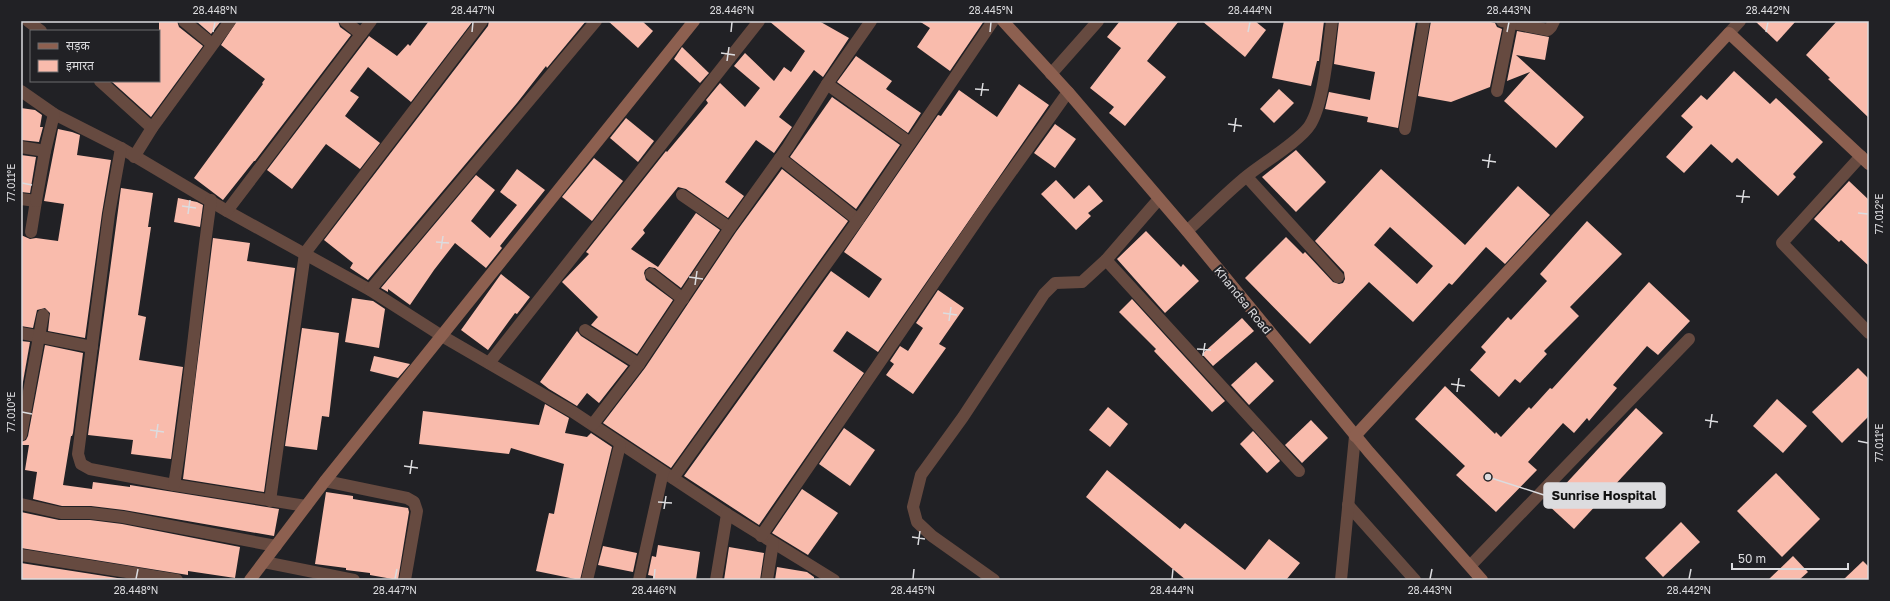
<svg xmlns="http://www.w3.org/2000/svg" width="1890" height="601" font-family="'Golos Text','Noto Sans Devanagari',sans-serif">
	<rect width="100%" height="100%" fill="#212125"/>
	<g fill="#f9bbac" fill-rule="evenodd">
		<polygon points="159,21 177,21 179,27 203,46 151,117 111,81 159,81"/>
		<polygon points="196,21 221,21 211,34"/>
		<polygon points="237,21 338,21 340,27 351,35 255,161 254,161 223,200 194,178 263,84 262,83 265,79 221,45"/>
		<polygon points="429,21 473,21 411,102 368,67 350,91 359,97 345,116 380,143 360,169 326,144 292,189 267,170 369,36 397,56 408,44 410,46"/>
		<polygon points="489,21 586,21 547,68 546,66 517,103 368,280 350,268 353,263 324,240 488,26"/>
		<polygon points="608,21 642,21 653,31 638,48"/>
		<polygon points="769,21 819,21 849,38 823,77 814,70 779,117 792,127 774,153 756,140 725,182 744,196 728,218 686,189 678,187 643,230 645,233 631,249 658,267 696,213 720,230 681,288 655,268 649,267 645,270 644,273 646,280 673,300 637,354 591,325 598,317 562,282 589,254 586,252 666,151 667,152 708,103 706,100 720,83 745,107 760,88 734,66 745,53 774,81 784,67 791,72 805,51"/>
		<polygon points="919,21 984,21 950,71 917,47 930,28"/>
		<polygon points="1120,21 1179,21 1147,61 1166,77 1125,126 1109,113 1114,107 1090,88 1121,48 1107,37"/>
		<polygon points="1202,21 1255,21 1266,30 1245,57"/>
		<polygon points="1284,21 1324,21 1319,61 1317,61 1311,86 1272,78"/>
		<polygon points="1339,21 1416,21 1398,128 1367,122 1368,117 1325,109 1329,92 1370,100 1375,72 1334,64"/>
		<polygon points="1431,21 1486,21 1495,23 1497,27 1502,29 1490,87 1451,102 1418,96"/>
		<polygon points="1755,21 1796,21 1777,42"/>
		<polygon points="1837,21 1869,21 1869,118 1828,79 1830,78 1806,55"/>
		<polygon points="1517,31 1549,37 1545,60 1516,55 1584,117 1556,148 1504,101 1530,72 1507,81"/>
		<polygon points="682,47 709,73 700,83 674,59"/>
		<polygon points="856,56 892,81 886,89 921,113 908,133 837,82"/>
		<polygon points="1734,71 1770,104 1776,98 1823,142 1793,174 1796,177 1778,196 1737,158 1732,163 1711,144 1684,173 1666,157 1693,127 1681,116 1701,95 1707,100"/>
		<polygon points="1019,84 1049,105 878,352 847,331 833,351 864,373 759,525 684,476 831,271 869,298 882,279 844,252 938,115 941,116 959,90 997,117"/>
		<polygon points="1279,89 1294,103 1274,123 1260,109"/>
		<polygon points="832,97 900,145 856,209 790,157"/>
		<polygon points="21,108 35,110 42,115 40,127 43,127 39,142 21,140"/>
		<polygon points="626,118 654,141 638,162 610,138"/>
		<polygon points="1055,124 1076,139 1055,168 1034,153"/>
		<polygon points="58,129 72,132 80,135 77,155 111,160 102,213 85,338 48,331 50,313 45,308 37,310 33,328 21,326 21,235 30,239 36,238 58,241 64,204 44,201"/>
		<polygon points="1296,150 1326,182 1296,212 1262,177"/>
		<polygon points="21,155 36,157 30,193 21,192"/>
		<polygon points="594,158 623,181 592,221 562,197"/>
		<polygon points="517,169 545,190 500,246 502,248 486,268 455,243 434,270 410,305 388,289 388,292 381,288 476,175 495,190 471,221 490,238 517,205 500,192"/>
		<polygon points="782,169 848,221 671,468 603,423 645,368 736,232"/>
		<path d="M1381 169 1465 245 1518 186 1550 215 1505 264 1486 247 1452 285 1449 283 1413 322 1369 282 1310 344 1245 278 1286 237 1303 254 1305 252 1333 282 1339 284 1343 283 1345 279 1344 272 1315 241ZM1390 227 1433 266 1417 284 1374 245Z"/>
		<polygon points="1056,180 1074,199 1089,185 1103,201 1088,213 1091,216 1076,230 1041,194"/>
		<polygon points="1849,181 1869,200 1869,266 1841,240 1839,242 1814,219"/>
		<polygon points="121,188 153,193 148,227 151,227 138,315 146,317 139,360 183,367 171,459 131,454 133,440 88,435"/>
		<polygon points="178,198 197,202 203,205 200,227 174,222"/>
		<polygon points="1587,221 1622,254 1570,307 1579,316 1544,351 1547,354 1520,383 1515,379 1499,397 1470,370 1486,352 1481,347 1508,317 1511,320 1547,281 1540,274"/>
		<polygon points="1146,231 1181,267 1183,264 1199,281 1165,313 1117,259"/>
		<polygon points="213,238 250,243 247,261 295,268 264,492 183,479"/>
		<polygon points="501,274 530,297 517,314 515,313 488,350 461,330"/>
		<polygon points="1649,282 1690,321 1658,355 1647,346 1613,385 1617,388 1589,421 1587,418 1574,433 1563,423 1528,462 1537,470 1496,512 1456,475 1465,466 1415,419 1445,386 1495,434 1496,432 1501,437 1529,407 1531,409 1550,388 1552,389"/>
		<polygon points="938,290 964,308 939,344 946,348 913,394 886,375 894,364 890,361 900,346 908,351 923,328 916,323"/>
		<polygon points="352,298 373,301 385,309 379,348 345,342"/>
		<polygon points="1132,299 1225,401 1212,412 1154,351 1156,349 1119,312"/>
		<polygon points="1242,318 1254,331 1213,366 1202,354"/>
		<polygon points="302,328 339,333 329,417 322,416 317,450 285,446"/>
		<polygon points="577,331 581,336 628,366 599,403 587,393 577,406 549,389 540,382"/>
		<polygon points="21,341 30,342 21,393"/>
		<polygon points="45,345 83,353 73,433 72,436 71,436 63,485 92,489 93,482 130,487 130,485 279,509 274,536 124,510 91,506 62,506 33,499 37,472 25,470 29,445 21,445 21,442 26,440 28,436"/>
		<polygon points="374,356 410,364 398,378 370,371"/>
		<polygon points="1256,362 1274,381 1249,405 1231,385"/>
		<polygon points="1858,368 1869,379 1869,416 1842,443 1812,412"/>
		<polygon points="1777,399 1807,426 1783,453 1753,426"/>
		<polygon points="545,404 569,418 565,433 587,437 591,433 612,447 580,580 536,571 549,513 554,514 564,464 511,448 509,454 419,444 423,411 539,425"/>
		<polygon points="1108,407 1128,424 1110,447 1089,430"/>
		<polygon points="1636,408 1663,433 1574,529 1547,504"/>
		<polygon points="1311,420 1328,438 1302,463 1285,445"/>
		<polygon points="844,428 875,450 850,486 819,464"/>
		<polygon points="1253,431 1280,461 1267,473 1240,444"/>
		<polygon points="1107,470 1180,529 1185,523 1245,570 1269,539 1300,563 1286,580 1186,580 1086,497"/>
		<polygon points="1776,473 1820,519 1782,557 1737,511"/>
		<polygon points="802,489 838,513 808,555 772,533"/>
		<polygon points="326,492 353,496 353,499 408,508 409,512 398,580 370,575 370,573 346,570 346,568 315,564"/>
		<polygon points="21,512 59,520 90,520 122,524 240,547 235,578 188,571 188,575 21,548"/>
		<polygon points="1681,522 1700,542 1663,577 1645,558"/>
		<polygon points="658,545 700,552 696,580 653,580 653,576 648,575 652,556 656,557"/>
		<polygon points="603,546 637,553 633,572 598,565"/>
		<polygon points="729,547 764,553 760,580 724,580"/>
		<polygon points="1793,556 1808,572 1799,580 1768,580"/>
		<polygon points="1863,561 1869,567 1869,580 1843,580"/>
		<polygon points="21,563 130,580 21,580"/>
		<polygon points="777,567 807,572 814,577 814,580 775,580"/>
	</g>
	<g fill="none" stroke-linecap="round" stroke-linejoin="round">
		<g stroke="#664a40" stroke-width="12">
			<polyline points="28,21 41,31"/>
			<polyline points="184,21 212,44"/>
			<polyline points="345,21 361,34"/>
			<polyline points="1502,21 1548,30 1551,27 1554,21"/>
			<polyline points="1729,33 1740,21"/>
			<polyline points="1051,74 1098,21"/>
			<polyline points="100,81 152,128"/>
			<polyline points="827,84 910,143"/>
			<polyline points="21,91 54,114 121,148 227,211 370,290 442,336 573,412 727,514 834,580"/>
			<polyline points="1497,91 1511,21"/>
			<polyline points="1405,129 1424,21"/>
			<polyline points="21,147 45,151"/>
			<polyline points="121,148 109,214 78,454 81,464 90,469 174,485 306,506"/>
			<polyline points="1861,156 1782,243 1869,333"/>
			<polyline points="134,157 152,128 230,21"/>
			<polyline points="780,158 858,220"/>
			<polyline points="1247,177 1338,277"/>
			<polyline points="682,195 730,228"/>
			<polyline points="21,199 36,201 31,232"/>
			<polyline points="36,201 45,151 54,114"/>
			<polyline points="227,211 371,21"/>
			<path d="M1187 231C1207 213 1226 193 1247 176 1263 163 1301 140 1310 125 1324 103 1328 48 1332 21"/>
			<polyline points="1106,260 1299,471"/>
			<polyline points="651,274 683,299"/>
			<polyline points="370,290 596,21"/>
			<polyline points="585,330 639,364"/>
			<polyline points="21,333 92,347"/>
			<polyline points="489,363 759,21"/>
			<polyline points="593,424 639,364 730,228 788,147 827,84 871,21"/>
			<polyline points="21,435 43,315"/>
			<polyline points="673,478 858,220 993,21"/>
			<polyline points="325,481 407,498 414,502 417,511 405,580"/>
			<path d="M174 485C190 391 197 295 211 200"/>
			<polyline points="270,501 305,253 482,21"/>
			<polyline points="21,504 61,513 90,513 123,517 276,546"/>
			<polyline points="1348,505 1415,580"/>
			<polyline points="761,536 984,210 1068,92"/>
			<polyline points="21,555 177,580"/>
			<polyline points="264,562 354,580"/>
			<polyline points="1470,566 1689,339"/>
			<polyline points="587,580 620,445"/>
			<polyline points="639,580 663,472"/>
			<polyline points="716,580 727,514"/>
			<polyline points="767,580 773,543"/>
			<polyline points="994,580 932,536 917,522 913,507 921,475 963,417 1044,294 1055,283 1082,282 1106,260 1158,200"/>
			<polyline points="1341,580 1355,436"/>
		</g>
		<g stroke="#8d6050" stroke-width="12">
			<polyline points="1003,21 1068,92 1187,231 1369,452 1482,580"/>
			<polyline points="1355,436 1729,33 1869,164"/>
			<polyline points="250,580 325,481 694,21"/>
		</g>
	</g>
	<path fill="none" stroke="#dcdcdf" stroke-width="1.5" d="M213 32 215 22M472 32 473 22M731 32 732 22M990 32 991 22M1248 32 1250 22M1507 32 1509 22M1766 32 1768 22M721 53 735 55M727 61 729 47M975 89 989 90M981 96 983 83M1228 124 1242 126M1234 132 1236 118M1482 160 1496 162M1488 168 1490 154M22 183 32 185M1736 196 1750 197M1742 203 1744 190M182 206 196 208M1858 213 1868 214M188 214 190 200M436 242 449 243M441 249 443 236M689 277 703 279M695 285 697 271M943 313 957 315M949 321 951 307M1197 349 1211 350M1203 356 1205 343M1451 384 1465 386M1457 392 1459 378M22 412 32 414M1705 420 1718 422M1710 428 1712 414M150 430 164 432M156 438 158 424M1858 441 1868 443M404 466 418 468M410 474 412 460M658 502 672 503M664 509 666 496M912 537 925 539M918 545 920 531M136 579 138 569M395 579 397 569M654 579 655 569M913 579 914 569M1172 579 1173 569M1430 579 1432 569M1689 579 1691 569"/>
	<g text-anchor="middle" dominant-baseline="central" stroke-width="4" stroke-linejoin="round" paint-order="stroke">
		<g font-size="12" fill="#dcdcdf" stroke="#212125">
			<text transform="translate(1243 300) rotate(51)">Khandsa Road</text>
		</g>
	</g>
	<path fill="none" stroke="#dcdcdf" stroke-width="1.5" d="M1488 477L1544 495"/>
	<circle fill="#dcdcdf" stroke="#212125" stroke-width="1.5" cx="1488" cy="477" r="4"/>
	<rect fill="#dcdcdf" stroke="#dcdcdf" stroke-width="1.5" x="1544" y="483" width="121" height="25" rx="4"/>
	<g font-size="13" text-anchor="middle" font-weight="bold" fill="#111">
		<text x="1604" y="500">Sunrise Hospital</text>
	</g>
	<rect width="1890" height="601" fill="none" stroke="#212125" stroke-width="44"/>
	<rect x="30" y="30" width="130" height="52" fill="#212125" stroke="#6c6c6f"/>
	<rect x="38" y="43" width="20" height="6" fill="#8d6050" stroke="#6c6c6f"/>
	<text x="66" y="50" font-size="12" fill="#dcdcdf">सड़क</text>
	<rect x="38" y="60" width="20" height="12" fill="#f9bbac" stroke="#6c6c6f"/>
	<text x="66" y="70" font-size="12" fill="#dcdcdf">इमारत</text>
	<path d="M1732 563v6h116v-6" fill="none" stroke="#dcdcdf" stroke-width="2"/>
	<text x="1738" y="563" font-size="12" fill="#dcdcdf" stroke="#212125" stroke-width="3" paint-order="stroke">50 m</text>
	<rect x="22" y="22" width="1846" height="557" fill="none" stroke="#dcdcdf" stroke-width="1.5"/>
	<g font-size="10" text-anchor="middle" fill="#dcdcdf">
		<text x="215" y="14">28.448°N</text>
		<text x="473" y="14">28.447°N</text>
		<text x="732" y="14">28.446°N</text>
		<text x="991" y="14">28.445°N</text>
		<text x="1250" y="14">28.444°N</text>
		<text x="1509" y="14">28.443°N</text>
		<text x="1768" y="14">28.442°N</text>
		<text transform="translate(11 183) rotate(-90)" y="4">77.011°E</text>
		<text transform="translate(1879 214) rotate(-90)" y="4">77.012°E</text>
		<text transform="translate(11 412) rotate(-90)" y="4">77.010°E</text>
		<text transform="translate(1879 443) rotate(-90)" y="4">77.011°E</text>
		<text x="136" y="594">28.448°N</text>
		<text x="395" y="594">28.447°N</text>
		<text x="654" y="594">28.446°N</text>
		<text x="913" y="594">28.445°N</text>
		<text x="1172" y="594">28.444°N</text>
		<text x="1430" y="594">28.443°N</text>
		<text x="1689" y="594">28.442°N</text>
	</g>
</svg>
